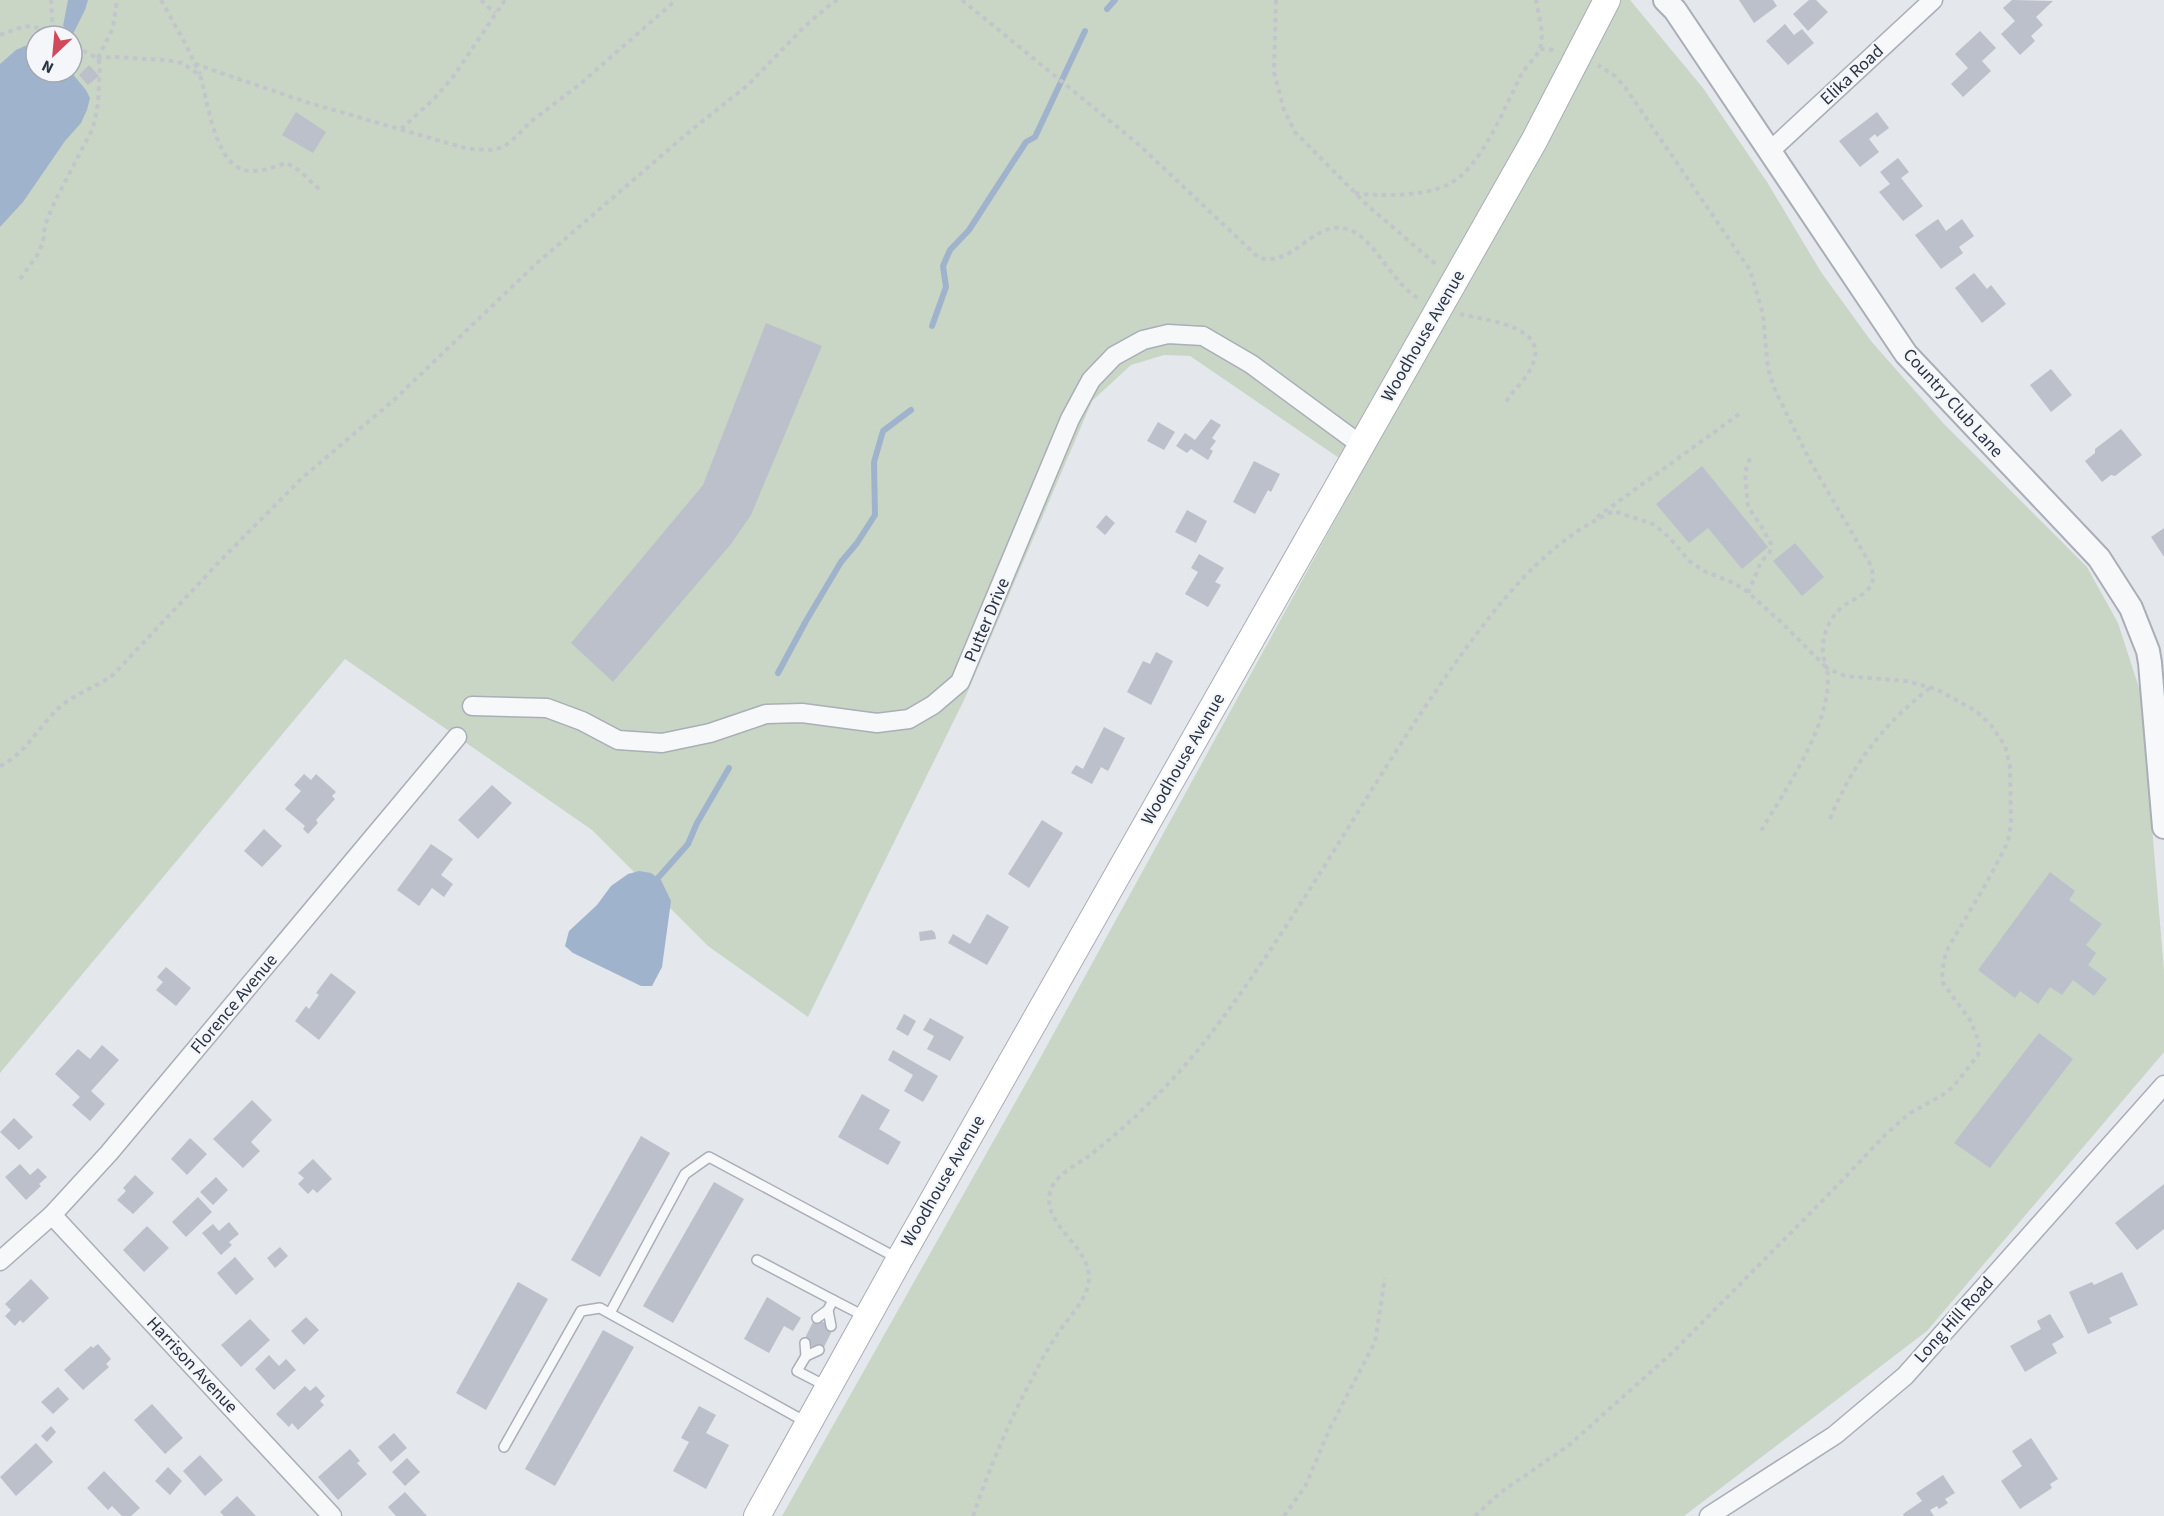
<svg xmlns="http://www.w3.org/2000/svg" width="2164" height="1516" font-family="'Source Sans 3',sans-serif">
	<rect width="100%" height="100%" fill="#e4e7ec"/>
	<path fill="#c9d6c5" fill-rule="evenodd" d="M0 0H1630L1703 88 1767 182 1821 272 1871 341 1944 424 2087 567 2118 623 2141 694 2164 971V1052L1927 1331 1684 1516H782L1038 1062 1361 473 1190 356 1164 355 1131 365 1092 401 965 698 808 1017 708 946 592 830 345 659 0 1073ZM36 36H72V72H36Z"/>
	<g fill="#9fb4cc">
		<polygon points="68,0 88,0 85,10 73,34 63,26"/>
		<polygon points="36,41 36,72 71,72 86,90 90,98 87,110 81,123 65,141 23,202 0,227 0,64 16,50"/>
		<polygon points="639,871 651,873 661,880 671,901 662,967 652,986 641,986 573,953 565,946 569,931 597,905 611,886 628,874"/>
	</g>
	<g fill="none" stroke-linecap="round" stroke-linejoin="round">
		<g stroke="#9fb4cc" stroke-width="6">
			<polyline points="1107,9 1115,0"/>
			<polyline points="932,326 946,287 943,266 950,250 969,230 1026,142 1035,137 1085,31"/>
			<polyline points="778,673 806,621 841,562 857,543 875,515 874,462 883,431 911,410"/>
			<polyline points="658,878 688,844 697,823 729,768"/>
		</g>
	</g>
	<g fill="#bbc0ca">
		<polygon points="1739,0 1773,0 1777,6 1754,23"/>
		<polygon points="1809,0 1816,0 1828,12 1808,31 1793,14"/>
		<polygon points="2012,0 2053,1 2036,17 2043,25 2031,36 2035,41 2020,55 2001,34 2015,21 2003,8"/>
		<polygon points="1785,24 1794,35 1802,29 1814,43 1788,65 1766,41"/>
		<polygon points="1980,31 1996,48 1982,61 1991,71 1963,97 1951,84 1968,68 1955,54"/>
		<polygon points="89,65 99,76 88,85 79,75"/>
		<polygon points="296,112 326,132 313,153 282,135"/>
		<polygon points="1877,112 1889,128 1877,137 1875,134 1869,139 1879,152 1860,167 1839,141"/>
		<polygon points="1898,158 1909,172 1901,178 1923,206 1903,221 1879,192 1890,184 1880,172"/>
		<polygon points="1938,219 1946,231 1962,219 1974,236 1959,247 1963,253 1941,269 1915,235"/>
		<polygon points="1974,273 1987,289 1991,285 2006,304 1982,323 1955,288"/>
		<polygon points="766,323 822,346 751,515 731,544 613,682 571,643 703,485"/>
		<polygon points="2051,369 2072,395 2051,412 2030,385"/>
		<polygon points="1211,419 1221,425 1212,438 1216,441 1210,449 1213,451 1208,460 1191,449 1187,453 1176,446 1185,433 1195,440"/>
		<polygon points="1158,422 1175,432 1164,450 1147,441"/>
		<polygon points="2121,429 2142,455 2115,476 2111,475 2102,482 2085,461 2095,453 2095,449"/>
		<polygon points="1254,461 1280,474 1271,492 1268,490 1255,514 1233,502"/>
		<polygon points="1702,466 1768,547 1742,569 1708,528 1689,543 1656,504"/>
		<polygon points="1187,510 1207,521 1196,543 1175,532"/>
		<polygon points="1106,515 1115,523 1105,535 1096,527"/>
		<polygon points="2164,528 2164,557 2151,537"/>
		<polygon points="1795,543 1824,577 1802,596 1773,561"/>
		<polygon points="1199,554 1224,568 1215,582 1221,585 1208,607 1185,594 1198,572 1191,568"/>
		<polygon points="1156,652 1173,661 1151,705 1127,692 1143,661 1150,664"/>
		<polygon points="1104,727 1125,738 1108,771 1101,767 1092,784 1071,773 1076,765 1083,769"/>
		<polygon points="304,774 311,780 316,774 336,792 332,796 335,799 316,820 318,823 308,834 303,829 305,826 285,809 301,791 294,785"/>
		<polygon points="492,785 512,803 478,839 458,820"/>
		<polygon points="1042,820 1063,833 1029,888 1008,874"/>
		<polygon points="264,829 282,846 262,867 244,851"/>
		<polygon points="431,844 453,859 441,875 453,884 444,897 432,888 419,906 397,890"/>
		<polygon points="2050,872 2075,891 2069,900 2102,924 2086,945 2096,953 2088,965 2107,979 2094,996 2073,980 2062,995 2050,987 2038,1004 2020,991 2015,998 1978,970"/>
		<polygon points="987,914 1009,927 987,965 948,943 953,934 970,944"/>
		<polygon points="932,930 935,933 936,939 920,941 919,932"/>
		<polygon points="166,967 191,988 176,1006 156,990 163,982 157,977"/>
		<polygon points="331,973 356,992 319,1040 295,1021 306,1006 309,1009 319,995 316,993"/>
		<polygon points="904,1014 916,1021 908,1036 896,1029"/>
		<polygon points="930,1018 964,1037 950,1061 927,1049 934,1036 923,1030"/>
		<polygon points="2039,1033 2073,1059 1990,1168 1954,1143"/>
		<polygon points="102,1045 119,1060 91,1091 105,1104 90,1121 72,1105 80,1097 55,1074 78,1049 90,1059"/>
		<polygon points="893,1050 938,1076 923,1102 904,1091 913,1075 888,1060"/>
		<polygon points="862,1094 890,1110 879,1129 901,1142 888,1165 838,1137"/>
		<polygon points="252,1100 272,1120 251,1142 260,1151 243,1168 213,1139"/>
		<polygon points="14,1118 33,1137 19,1150 0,1132"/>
		<polygon points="641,1136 670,1153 600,1277 571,1260"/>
		<polygon points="190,1138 207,1154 187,1175 171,1159"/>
		<polygon points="313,1159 332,1179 317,1193 313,1189 308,1194 298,1184 304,1178 298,1173"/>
		<polygon points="20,1164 30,1175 38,1168 47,1177 39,1184 41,1186 26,1200 5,1177"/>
		<polygon points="135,1175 154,1193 133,1214 117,1200 126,1191 123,1188"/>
		<polygon points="216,1177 228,1190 213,1205 200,1192"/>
		<polygon points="714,1182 744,1199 673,1323 643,1306"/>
		<polygon points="2164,1184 2164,1229 2137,1250 2115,1223"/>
		<polygon points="198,1197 212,1212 186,1237 172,1222"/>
		<polygon points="229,1222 239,1234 229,1242 232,1245 221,1255 202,1233 213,1224 219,1231"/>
		<polygon points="147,1226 169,1248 144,1272 123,1250"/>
		<polygon points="280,1247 288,1256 275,1268 267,1258"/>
		<polygon points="235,1257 254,1279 236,1295 217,1273"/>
		<polygon points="2122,1272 2138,1305 2109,1318 2112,1323 2088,1334 2069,1292 2092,1282 2094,1285"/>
		<polygon points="31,1279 49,1298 23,1323 20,1320 15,1326 5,1316 11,1310 5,1304"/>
		<polygon points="518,1282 548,1299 486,1410 456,1393"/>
		<polygon points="767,1297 801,1318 793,1331 784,1326 769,1353 744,1339"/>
		<polygon points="2050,1314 2064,1337 2052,1344 2057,1353 2025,1372 2010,1346 2041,1329 2037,1321"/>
		<polygon points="306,1317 319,1330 304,1345 291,1331"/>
		<polygon points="815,1318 834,1327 822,1351 803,1342"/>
		<polygon points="250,1319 270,1340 241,1367 221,1345"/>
		<polygon points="603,1330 634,1347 555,1486 525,1469"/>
		<polygon points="98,1344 111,1359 106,1364 109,1367 83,1390 64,1370 91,1346 93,1348"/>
		<polygon points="269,1355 279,1366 286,1359 296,1370 274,1390 255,1369"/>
		<polygon points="305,1386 310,1391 316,1386 325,1396 320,1401 324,1405 298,1430 292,1423 289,1427 276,1414"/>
		<polygon points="58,1387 69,1399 53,1414 41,1402"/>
		<polygon points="152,1404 183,1438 165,1454 134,1420"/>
		<polygon points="699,1406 716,1415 706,1433 729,1445 706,1489 673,1471 689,1442 681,1438"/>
		<polygon points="51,1426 56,1432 47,1442 41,1436"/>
		<polygon points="394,1433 407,1448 391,1462 378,1447"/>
		<polygon points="2031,1438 2058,1479 2050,1484 2052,1488 2020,1509 2001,1481 2022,1466 2012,1451"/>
		<polygon points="36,1443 53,1462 16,1496 0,1477"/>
		<polygon points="350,1449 360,1461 357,1463 367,1474 338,1500 318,1477"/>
		<polygon points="200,1455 223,1480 205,1496 183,1471"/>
		<polygon points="407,1458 420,1472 405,1486 392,1472"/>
		<polygon points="168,1467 182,1481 170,1495 155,1481"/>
		<polygon points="104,1471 140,1508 131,1516 122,1516 112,1506 108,1510 87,1488"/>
		<polygon points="1943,1475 1955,1493 1945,1499 1948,1503 1939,1509 1937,1506 1930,1510 1934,1516 1904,1516 1903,1514 1922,1501 1916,1493"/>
		<polygon points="405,1492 427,1516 396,1516 388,1507"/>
		<polygon points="237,1496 256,1516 224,1516 220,1512"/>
	</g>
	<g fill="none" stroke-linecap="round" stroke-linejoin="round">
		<g stroke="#a9aeb7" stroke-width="12">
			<g id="service">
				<polyline points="757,1260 833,1300 828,1310 831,1326"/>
				<polyline points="833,1300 866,1317"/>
				<polyline points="610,1313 685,1174 709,1157 897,1258"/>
				<polyline points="817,1318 828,1310"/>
				<polyline points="805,1343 806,1356"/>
				<polyline points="819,1350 806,1356 797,1371 826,1386"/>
				<polyline points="504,1447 581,1311 600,1308 806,1422"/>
			</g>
		</g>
		<g stroke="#a9aeb7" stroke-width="21">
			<g id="minor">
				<polyline points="1770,151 1933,0"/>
				<polyline points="472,706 547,708 582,721 618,740 662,743 710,733 766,714 802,713 877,723 909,719 933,705 960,682 1070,419 1091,380 1114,356 1143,340 1168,334 1203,336 1251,364 1361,445"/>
				<polyline points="52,1215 332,1516"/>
				<polyline points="0,1261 52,1215 109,1153 457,737"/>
				<polyline points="1709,1516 1835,1435 1905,1376 2164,1085"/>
			</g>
		</g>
		<g stroke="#a9aeb7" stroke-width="26">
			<polyline id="tertiary" points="1665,0 1675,10 1906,354 2099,558 2131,608 2148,651 2150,663 2164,827"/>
		</g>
		<g stroke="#a9aeb7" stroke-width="28">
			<polyline id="secondary" points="757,1516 899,1260 1534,141 1607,0"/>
		</g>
		<g stroke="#c2c5cb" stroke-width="4" stroke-dasharray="4.5 4.5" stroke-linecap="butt">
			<polyline points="161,0 185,43 200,74"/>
			<polyline points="481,0 495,13"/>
			<path d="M962 0 1137 143 1259 258C1295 267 1312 220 1347 229 1374 236 1392 285 1420 299"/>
			<polyline points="1276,0 1274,72 1284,110 1295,132 1367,205 1438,266"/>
			<polyline points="53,30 59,36"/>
			<polyline points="0,35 25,26 53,30 51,0"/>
			<polyline points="1540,49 1557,50"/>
			<path d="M97 58 113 57 166 60 182 63 200 75C208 101 215 170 250 171 263 172 275 166 287 163L300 171 321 191"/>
			<polyline points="98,58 113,28 117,0"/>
			<polyline points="195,64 306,102 437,140 469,149 494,150 505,146 518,135 529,123 579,85 676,0"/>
			<polyline points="401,129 434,99 453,77 505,0"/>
			<path d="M1355 193C1380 197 1426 196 1449 184 1482 167 1504 108 1521 75 1527 64 1538 57 1541 45 1544 32 1538 13 1536 0"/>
			<polyline points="20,279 38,254 43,243 45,225 54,203 93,128 98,104 100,64 97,58 72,45"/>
			<path d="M1460 314C1486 321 1553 325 1531 368 1525 381 1513 390 1506 402"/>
			<polyline points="1597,517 1742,412"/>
			<polyline points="1748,593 1761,562 1770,552 1771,544 1760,524 1748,507 1745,472 1750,458"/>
			<path d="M0 766C26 754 39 725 61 706 77 693 96 687 113 675L220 561 302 478 395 399 537 263 689 132 748 85 803 28 833 2 838 0"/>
			<path d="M1830 819C1851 766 1885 722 1930 688"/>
			<path d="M973 1516C989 1469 1009 1421 1033 1377 1040 1362 1049 1347 1058 1333 1068 1318 1084 1303 1088 1285 1097 1247 1038 1227 1051 1189 1057 1174 1076 1165 1089 1156 1135 1120 1178 1077 1213 1031 1265 962 1311 888 1356 815 1386 767 1416 719 1449 672 1493 610 1542 543 1614 511L1653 524 1670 538 1689 561 1706 572 1729 581 1744 589 1780 621 1827 668C1835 720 1786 788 1761 831"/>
			<polyline points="1284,1516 1305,1487 1329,1430 1375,1342 1385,1278"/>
			<path d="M1475 1516 1501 1492 1568 1446 1674 1351 1833 1190 1886 1134 1910 1113 1941 1096 1954 1086 1978 1055 1979 1044 1976 1034 1970 1020 1943 983 1942 972 1946 952 1955 936 1986 884 2008 842 2011 823 2010 766 2005 746 1991 725 1976 711 1936 689 1906 681 1845 676 1827 668C1817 647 1826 618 1845 605 1853 599 1866 595 1871 585 1875 578 1872 569 1869 562L1810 461 1776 392 1770 376 1767 360 1763 314 1750 270 1625 87 1615 76 1598 65"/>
		</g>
		<use href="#service" stroke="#f7f8fa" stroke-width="9"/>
		<use href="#minor" stroke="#f7f8fa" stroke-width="18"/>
		<use href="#tertiary" stroke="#f7f8fa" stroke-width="22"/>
		<use href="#secondary" stroke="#fff" stroke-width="26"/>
	</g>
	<g text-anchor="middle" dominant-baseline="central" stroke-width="4.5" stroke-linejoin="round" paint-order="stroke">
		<g font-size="18" fill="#2b3445" stroke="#f4f6f9">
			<text transform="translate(1852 75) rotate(-43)">Elika Road</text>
			<text transform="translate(1423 336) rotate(-60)">Woodhouse Avenue</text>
			<text transform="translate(1953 403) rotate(48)">Country Club Lane</text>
			<text transform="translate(987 620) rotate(-67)">Putter Drive</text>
			<text transform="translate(1183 759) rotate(-60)">Woodhouse Avenue</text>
			<text transform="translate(234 1004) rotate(-50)">Florence Avenue</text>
			<text transform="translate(943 1181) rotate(-60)">Woodhouse Avenue</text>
			<text transform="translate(1954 1320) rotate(-48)">Long Hill Road</text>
			<text transform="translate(192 1365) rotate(47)">Harrison Avenue</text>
		</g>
	</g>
	<g transform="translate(54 54) rotate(206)"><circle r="28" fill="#f4f6f9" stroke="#a4a8b1" stroke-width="1.5"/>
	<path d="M0-4.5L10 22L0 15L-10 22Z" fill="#d1495b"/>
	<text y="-9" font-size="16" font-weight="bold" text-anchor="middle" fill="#2b3445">N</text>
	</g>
</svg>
